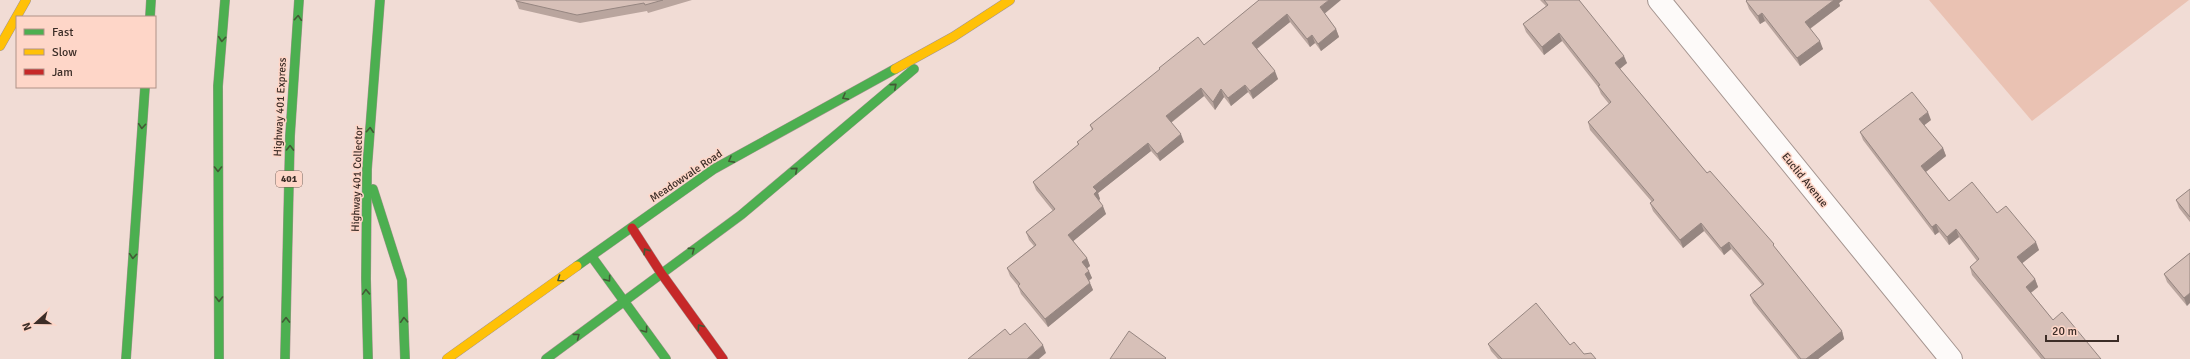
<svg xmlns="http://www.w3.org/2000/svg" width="2190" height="359" font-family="Signika,sans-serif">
	<rect width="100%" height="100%" fill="#f1dcd5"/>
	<polygon fill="#eac2b3" points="1929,0 2189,0 2032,121"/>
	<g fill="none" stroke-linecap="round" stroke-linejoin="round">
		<g stroke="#a4948f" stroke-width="24">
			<polyline id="street" points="1659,0 1951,359"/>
		</g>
		<g stroke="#a4948f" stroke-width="10">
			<g id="fast">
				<polyline points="150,17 151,0"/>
				<polyline points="373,189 402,280 405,359"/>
				<polyline points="592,257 666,359"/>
				<polyline points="577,266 714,169 895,69"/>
				<polyline points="126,359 145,87"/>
				<polyline points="219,359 218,86 225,0"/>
				<polyline points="285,359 290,136 299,0"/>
				<polyline points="368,359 366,279 367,169 380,0"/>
				<polyline points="546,359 741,215 914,69"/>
			</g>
		</g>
		<g stroke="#a4948f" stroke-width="10">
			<g id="slow">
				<polyline points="0,46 26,0"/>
				<polyline points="895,69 953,37 1010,0"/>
				<polyline points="447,359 577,266"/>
			</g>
		</g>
		<g stroke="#a4948f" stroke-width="10">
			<polyline id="jam" points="632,228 661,273 723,359"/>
		</g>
		<use href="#street" stroke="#fdfaf9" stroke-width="22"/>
		<use href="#fast" stroke="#4caf50" stroke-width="9"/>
		<use href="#slow" stroke="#ffc107" stroke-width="9"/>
		<use href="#jam" stroke="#c62828" stroke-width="9"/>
	</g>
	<g fill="#b9a59e">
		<polygon points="516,0 692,0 648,13 647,11 580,23 519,9 516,1"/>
		<polygon points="1259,0 1325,14 1336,29 1339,37 1321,51 1315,43 1310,47 1290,22 1257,49 1278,79 1253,99 1248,92 1231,106 1224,97 1215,110 1204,96 1171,123 1184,142 1160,161 1151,151 1098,193 1100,199 1099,200 1106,214 1073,241 1087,258 1090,266 1087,268 1092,278 1089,281 1093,290 1048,327 1021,294 1018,286 1010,276 1007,268 1034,246 1029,240 1026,232 1053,211 1036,190 1033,182 1078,145 1077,142 1092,130 1090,125 1160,70 1159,68 1204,45"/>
		<polygon points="1540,0 1579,0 1627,63 1620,69 1707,173 1776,249 1842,331 1844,339 1818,359 1798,359 1753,303 1750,295 1762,285 1731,249 1724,255 1704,231 1683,248 1653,211 1650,203 1652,202 1590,130 1588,122 1609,104 1601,94 1598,87 1562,41 1544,55 1526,32 1523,24 1546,6"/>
		<polygon points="1746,0 1843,0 1839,3 1840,6 1810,29 1823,49 1800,66 1765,21 1760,24 1749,9 1746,1"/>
		<polygon points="1931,120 1924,125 1943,148 1946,156 1926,172 1949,201 1997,213 2039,250 2022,263 2035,279 2038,287 2031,293 2053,320 2101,359 2041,359 1972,275 1970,267 1977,261 1959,237 1949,245 1939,232 1935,235 1863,140 1860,132"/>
		<polygon points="2190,189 2190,222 2179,208 2176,200"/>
		<polygon points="2190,253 2187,306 2167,282 2164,274"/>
		<polygon points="1488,344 1570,345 1584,354 1596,359 1498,359 1491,351"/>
	</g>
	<g fill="#968681">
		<polygon points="1329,0 1341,0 1323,15 1320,7"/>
		<polygon points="1834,0 1843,0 1839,3 1840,6 1808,30 1805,22"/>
		<polygon points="1762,13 1765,21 1760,24 1758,16"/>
		<polygon points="1287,14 1290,22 1255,50 1252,43"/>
		<polygon points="1336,29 1339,37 1321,51 1318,44"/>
		<polygon points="1559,33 1562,41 1544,55 1542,47"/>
		<polygon points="1312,35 1315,43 1310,47 1307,39"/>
		<polygon points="1820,41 1823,49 1800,66 1797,58"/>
		<polygon points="1624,56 1627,63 1617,71 1615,63"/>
		<polygon points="1275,71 1278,79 1253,99 1250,91"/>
		<polygon points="1245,85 1248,92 1231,106 1228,98"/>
		<polygon points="1201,88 1204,96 1169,124 1166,116"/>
		<polygon points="1221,89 1224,97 1215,110 1213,102"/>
		<polygon points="1928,112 1931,120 1922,127 1919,119"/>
		<polygon points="1181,134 1184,142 1160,161 1157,154"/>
		<polygon points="1148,143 1151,151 1098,193 1100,199 1097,202 1094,194 1093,187"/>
		<polygon points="1943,148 1946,156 1923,174 1921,166"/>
		<polygon points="1103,206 1106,214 1071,243 1068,235"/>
		<polygon points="1701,223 1704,231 1683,248 1680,240"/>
		<polygon points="1936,224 1939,232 1935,235 1932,227"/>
		<polygon points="1956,229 1959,237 1949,245 1947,237"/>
		<polygon points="1729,242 1731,249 1724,255 1721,248"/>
		<polygon points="2036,242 2039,250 2020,265 2017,257"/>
		<polygon points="1087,258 1090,266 1085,270 1082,262"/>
		<polygon points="1089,271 1092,278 1088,281 1085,274"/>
		<polygon points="2035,279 2038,287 2029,294 2026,287"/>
		<polygon points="1090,283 1093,290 1048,327 1045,319"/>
		<polygon points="2190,293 2190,303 2187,306 2184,298"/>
		<polygon points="1842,331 1844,339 1818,359 1806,359"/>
		<polygon points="1043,345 1046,353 1039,359 1027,359"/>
	</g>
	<g fill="#d7c0b8" stroke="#968681">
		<polygon points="516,0 663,0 645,5 644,3 577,15 516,1"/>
		<polygon points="1259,0 1329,0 1320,7 1336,29 1318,44 1312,35 1307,39 1287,14 1252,43 1275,71 1250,91 1245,85 1228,98 1221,89 1213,102 1201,88 1166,116 1181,134 1157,154 1148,143 1093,187 1097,191 1094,194 1103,206 1068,235 1087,258 1082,262 1089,271 1085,274 1090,283 1045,319 1018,286 1020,284 1007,268 1036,245 1026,232 1055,209 1033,182 1079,144 1077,142 1093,129 1090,125 1160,69 1159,68 1198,37 1204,45"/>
		<polygon points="1544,0 1579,0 1624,56 1615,63 1707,173 1710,171 1774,244 1773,245 1842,331 1806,359 1801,359 1750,295 1764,284 1729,242 1721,248 1701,223 1680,240 1650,203 1654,200 1588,122 1611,102 1598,86 1600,85 1559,33 1542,47 1523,24 1548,5"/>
		<polygon points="1747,0 1834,0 1805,22 1820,41 1797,58 1762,13 1758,16 1746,1"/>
		<polygon points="1912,92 1928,112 1919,119 1943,148 1921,166 1949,201 1972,182 1997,213 2006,206 2036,242 2017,257 2035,279 2026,287 2053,320 2062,312 2101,359 2045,359 1970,267 1979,259 1956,229 1947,237 1936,224 1932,227 1860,132"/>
		<polygon points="2190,189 2190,217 2176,200"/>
		<polygon points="2190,253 2190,293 2184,298 2164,274"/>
		<polygon points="1536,303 1570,345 1574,342 1584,354 1591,353 1596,359 1502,359 1488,344"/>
		<polygon points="1025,323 1043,345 1027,359 968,359 1005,329 1010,335"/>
		<polygon points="1129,331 1166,358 1165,359 1110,359"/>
	</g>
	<defs><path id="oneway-chevron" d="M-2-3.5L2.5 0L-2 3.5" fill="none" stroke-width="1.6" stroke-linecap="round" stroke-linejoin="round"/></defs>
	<g stroke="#425a35">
		<use href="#oneway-chevron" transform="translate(298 18) rotate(-86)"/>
		<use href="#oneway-chevron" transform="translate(222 39) rotate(95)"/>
		<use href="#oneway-chevron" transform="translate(894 86) rotate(-40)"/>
		<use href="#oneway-chevron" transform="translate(845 97) rotate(151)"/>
		<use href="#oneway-chevron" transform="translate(142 126) rotate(94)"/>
		<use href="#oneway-chevron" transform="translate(370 130) rotate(-86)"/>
		<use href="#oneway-chevron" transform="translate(290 148) rotate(-89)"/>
		<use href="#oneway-chevron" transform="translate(731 160) rotate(151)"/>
		<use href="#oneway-chevron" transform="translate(218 169) rotate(90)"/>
		<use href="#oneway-chevron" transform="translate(795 170) rotate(-40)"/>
		<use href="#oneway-chevron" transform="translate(692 250) rotate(-37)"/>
		<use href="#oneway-chevron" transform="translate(646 251) rotate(-123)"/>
		<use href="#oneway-chevron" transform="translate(133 256) rotate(94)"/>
		<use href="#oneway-chevron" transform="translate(560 279) rotate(145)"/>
		<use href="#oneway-chevron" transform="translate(608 279) rotate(54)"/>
		<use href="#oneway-chevron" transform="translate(366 292) rotate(-92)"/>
		<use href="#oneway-chevron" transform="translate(219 299) rotate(90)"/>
		<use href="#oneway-chevron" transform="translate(286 320) rotate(-89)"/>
		<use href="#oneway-chevron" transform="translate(404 320) rotate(-93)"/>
		<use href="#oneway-chevron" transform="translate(700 327) rotate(-126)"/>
		<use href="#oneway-chevron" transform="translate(645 330) rotate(54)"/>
		<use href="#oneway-chevron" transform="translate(577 336) rotate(-37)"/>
	</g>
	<g text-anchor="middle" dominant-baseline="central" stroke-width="3" stroke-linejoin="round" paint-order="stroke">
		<rect fill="#fed6c8" stroke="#766057" stroke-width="1" x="276" y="171" width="26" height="16" rx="3"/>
		<g font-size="10" font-weight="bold" fill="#3c2d27">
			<text x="289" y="179">401</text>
		</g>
		<g font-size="11" fill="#3c2d27" stroke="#fed6c8">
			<text transform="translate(280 107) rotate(-87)">Highway 401 Express</text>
			<text transform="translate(686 176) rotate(-34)">Meadowvale Road</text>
			<text transform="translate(357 179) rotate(-88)">Highway 401 Collector</text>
			<text transform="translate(1805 180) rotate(51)">Euclid Avenue</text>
		</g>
	</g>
	<rect x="16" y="16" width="140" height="72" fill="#fed6c8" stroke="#b09288"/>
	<rect x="24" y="29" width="20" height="6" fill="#4caf50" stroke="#b09288"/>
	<text x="52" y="36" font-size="12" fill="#3c2d27">Fast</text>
	<rect x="24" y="49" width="20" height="6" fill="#ffc107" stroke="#b09288"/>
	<text x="52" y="56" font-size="12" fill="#3c2d27">Slow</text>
	<rect x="24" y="69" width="20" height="6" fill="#c62828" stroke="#b09288"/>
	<text x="52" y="76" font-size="12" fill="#3c2d27">Jam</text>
	<g transform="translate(36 323) rotate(249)" stroke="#fed6c8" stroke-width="3" paint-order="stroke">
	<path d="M0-3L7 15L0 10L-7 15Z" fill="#3c2d27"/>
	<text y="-6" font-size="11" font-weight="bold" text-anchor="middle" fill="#3c2d27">N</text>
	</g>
	<path d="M2046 335v6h72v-6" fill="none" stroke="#3c2d27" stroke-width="2"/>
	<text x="2052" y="335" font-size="12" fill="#3c2d27" stroke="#fed6c8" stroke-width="3" paint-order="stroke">20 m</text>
</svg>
